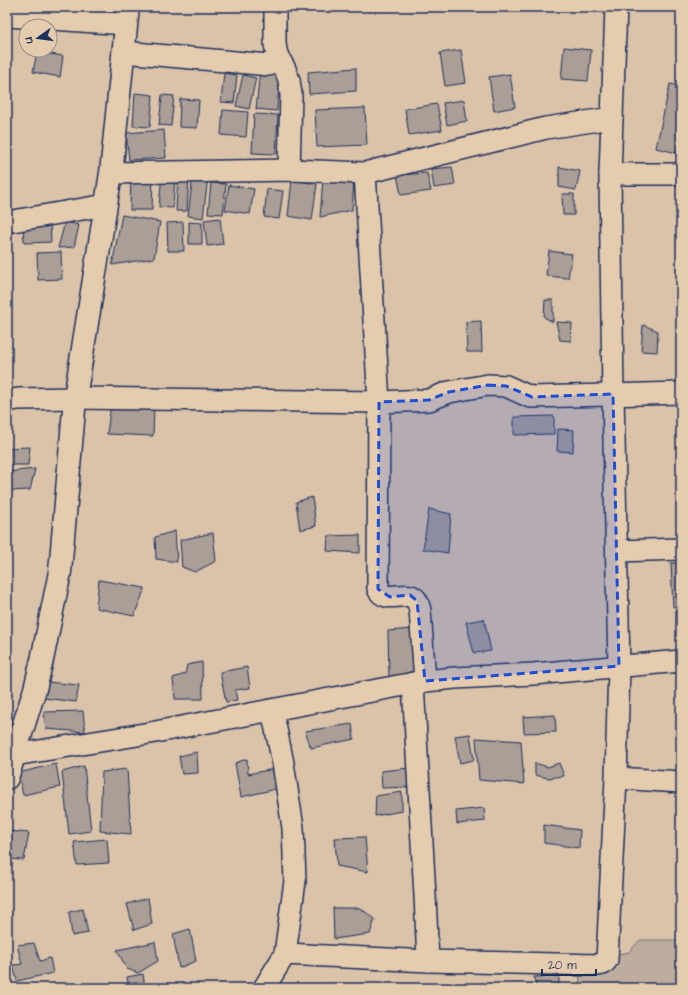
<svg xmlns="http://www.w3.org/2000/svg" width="688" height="995" font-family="'Architects Daughter',sans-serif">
	<rect width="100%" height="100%" fill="#dac3a9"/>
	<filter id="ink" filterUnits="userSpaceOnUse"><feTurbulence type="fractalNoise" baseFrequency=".025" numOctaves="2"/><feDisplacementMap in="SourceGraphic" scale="8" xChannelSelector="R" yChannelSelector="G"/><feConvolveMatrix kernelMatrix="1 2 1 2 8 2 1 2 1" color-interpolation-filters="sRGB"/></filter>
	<g filter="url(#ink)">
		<g fill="#bead9e" stroke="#6c6e7e">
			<polygon points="640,940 681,940 681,988 579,988 581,962 629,952"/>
			<polygon points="332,983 347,988 298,988 299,987"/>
		</g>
		<g fill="#aa9e96" stroke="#1b2f5e">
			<polygon points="564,47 591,50 588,81 561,79"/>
			<polygon points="461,50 466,83 445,86 440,53"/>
			<polygon points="37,52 63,56 60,77 33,72"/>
			<polygon points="356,68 356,91 309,94 308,72"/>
			<polygon points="260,70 280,71 277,111 256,109"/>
			<polygon points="224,73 237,75 234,103 221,102"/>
			<polygon points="510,74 515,107 494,111 489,77"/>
			<polygon points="243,75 256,78 249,109 236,106"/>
			<polygon points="670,84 681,86 681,154 656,148"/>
			<polygon points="135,93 153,95 150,127 133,126"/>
			<polygon points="162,95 174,96 171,126 159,125"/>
			<polygon points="180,99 199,100 197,128 179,127"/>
			<polygon points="464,100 467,121 447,125 443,103"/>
			<polygon points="437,104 442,130 409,135 405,109"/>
			<polygon points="365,108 367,145 317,147 315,110"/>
			<polygon points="223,110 248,112 246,137 221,135"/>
			<polygon points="254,114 278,115 276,154 252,153"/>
			<polygon points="164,130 166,158 129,160 126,133"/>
			<rect x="7" y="159" width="2" height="38"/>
			<polygon points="452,167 455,185 434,188 431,169"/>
			<polygon points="559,167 580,171 576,190 559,187"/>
			<polygon points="427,173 431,191 401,195 397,175"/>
			<polygon points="162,174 175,176 173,208 159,207"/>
			<polygon points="178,174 189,175 187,211 176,211"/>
			<polygon points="193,175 208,177 203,218 188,216"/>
			<polygon points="131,176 153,176 152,210 130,210"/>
			<polygon points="323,179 354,181 352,210 320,217"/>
			<polygon points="292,180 317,184 312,220 288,216"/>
			<polygon points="211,183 226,184 223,214 208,213"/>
			<polygon points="229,185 254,189 250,214 225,210"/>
			<polygon points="267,189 283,191 279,219 264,217"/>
			<polygon points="562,194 574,194 574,215 563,215"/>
			<polygon points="122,215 160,222 154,258 112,265"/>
			<polygon points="220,218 223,244 207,246 204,220"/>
			<polygon points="65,222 79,225 74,247 58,248"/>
			<polygon points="183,222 184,251 168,251 167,223"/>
			<polygon points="189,222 202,223 202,244 189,244"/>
			<polygon points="50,223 51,242 24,243 23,224"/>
			<polygon points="681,238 681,261 679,261 678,239"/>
			<polygon points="549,251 572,254 568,278 546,276"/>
			<polygon points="61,252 62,279 38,280 37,253"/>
			<polygon points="545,300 553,300 553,322 544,317"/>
			<polygon points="481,321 482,352 467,352 466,322"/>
			<polygon points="556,322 572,323 571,341 560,340"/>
			<polygon points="643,325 658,331 657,352 641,351"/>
			<polygon points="111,404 154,407 153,436 107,434"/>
			<polygon points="554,416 554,434 514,435 514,417"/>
			<polygon points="558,429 574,430 573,452 557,451"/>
			<polygon points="30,447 28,465 7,465 7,448"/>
			<polygon points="35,469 30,490 7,491 7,472"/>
			<polygon points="312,497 316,526 300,530 296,502"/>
			<polygon points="429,509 451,514 448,553 423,549"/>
			<polygon points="175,531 177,562 156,559 155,537"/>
			<polygon points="213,533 216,561 195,572 182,567 180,540"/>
			<polygon points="360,535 360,553 327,551 328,536"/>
			<polygon points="7,558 10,559 7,575"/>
			<polygon points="671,563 681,563 681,606 673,607"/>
			<polygon points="99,580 145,588 134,616 96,608"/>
			<polygon points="484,619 491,651 474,653 466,622"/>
			<polygon points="412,629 414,675 389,679 388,631"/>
			<polygon points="202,662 203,699 175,699 173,678 185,674 187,665"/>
			<polygon points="247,667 250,688 235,690 237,700 226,702 220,672"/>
			<polygon points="47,682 79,685 76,702 44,698"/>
			<polygon points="83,711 85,732 46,729 44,712"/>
			<polygon points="555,715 556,732 524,733 523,717"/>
			<polygon points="352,724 354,739 311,748 305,731"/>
			<polygon points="470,734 474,760 460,763 455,736"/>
			<polygon points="476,738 521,741 524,784 479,780"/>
			<polygon points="197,752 198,773 182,774 179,756"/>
			<polygon points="247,759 248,774 274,769 276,789 241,797 235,763"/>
			<polygon points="535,763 548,767 559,763 564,776 548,778 535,775"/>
			<polygon points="56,764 60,787 23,795 18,773"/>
			<polygon points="84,766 91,831 69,834 62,772"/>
			<polygon points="409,768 412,787 382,788 381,771"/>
			<polygon points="127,769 131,834 100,831 102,772"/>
			<polygon points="402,792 402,811 375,816 376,796"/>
			<polygon points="484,808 485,821 457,824 456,811"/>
			<polygon points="544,825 580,830 579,848 544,843"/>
			<polygon points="7,831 29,833 24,860 7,859"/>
			<polygon points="365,837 368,872 337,866 335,838"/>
			<polygon points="107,839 109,863 77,865 74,842"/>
			<polygon points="148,898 152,924 134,930 127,904"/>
			<polygon points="333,908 360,908 375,919 370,934 334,939"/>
			<polygon points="83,909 88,933 72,936 69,912"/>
			<polygon points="190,929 196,961 179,968 173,934"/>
			<polygon points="155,942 158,961 138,973 127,969 117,950"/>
			<polygon points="34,943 40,961 50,958 53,973 17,981 13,965 22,964 17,945"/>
			<polygon points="143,974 145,988 129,988 127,977"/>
			<polygon points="559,976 559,988 536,988 534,977"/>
		</g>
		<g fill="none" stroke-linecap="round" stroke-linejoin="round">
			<g stroke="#1b2f5e" stroke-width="24">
				<g id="street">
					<polyline points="275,7 275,44 277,55 285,69 289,80 291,95 289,170"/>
					<polyline points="7,16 126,24"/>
					<polyline points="123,52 269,65 273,62 277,55"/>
					<polyline points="111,173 291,170 365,173 546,128 612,118"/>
					<path d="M365 173 379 402 378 589C386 606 409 587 417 601 418 603 419 607 420 610L425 681"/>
					<polyline points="610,174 681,174"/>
					<polyline points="7,222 106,205"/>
					<polyline points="7,401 18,399 75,398 379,402 429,400 449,392 488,385 506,386 528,396 532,397 681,393"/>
					<polyline points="617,551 681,549"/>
					<polyline points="413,683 425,896 428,961"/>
					<polyline points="272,710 283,763 293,828 295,881 285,954"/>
					<polyline points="14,755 150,733 425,681 455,678 533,674 681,661"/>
					<polyline points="616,778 681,782"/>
					<polyline points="264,988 285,954 428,961 598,965 603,964 607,960 616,778 619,666 613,394 610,174 616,7"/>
				</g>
			</g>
			<g stroke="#1b2f5e" stroke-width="25">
				<polyline id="secondary" points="7,778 35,689 42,660 60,572 75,398 111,173 128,7"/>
			</g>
			<use href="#street" stroke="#e6ccae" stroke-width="21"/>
			<use href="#secondary" stroke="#e6ccae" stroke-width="22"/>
		</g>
	</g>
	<path fill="#1d4ed8" fill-opacity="0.2" stroke="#1d4ed8" stroke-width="3" stroke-dasharray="8 5" stroke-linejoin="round" d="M488 385 506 386 532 397 613 394 619 666 425 681 417 601 410 595 390 597 378 589 379 402 429 400 449 392Z"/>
	<rect width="688" height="995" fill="none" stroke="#e6ccae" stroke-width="24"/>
	<rect x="12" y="12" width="664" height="971" fill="none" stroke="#1b2f5e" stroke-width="1.5" filter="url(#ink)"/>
	<g transform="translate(38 38) rotate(256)"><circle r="19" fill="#e6ccae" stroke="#958d8e"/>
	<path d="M0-3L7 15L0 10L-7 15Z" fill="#1b2f5e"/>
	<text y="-6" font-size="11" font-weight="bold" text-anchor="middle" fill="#1b2f5e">U</text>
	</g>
	<path d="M542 969v6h54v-6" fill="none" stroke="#1b2f5e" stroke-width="2"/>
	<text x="548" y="969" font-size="12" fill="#1b2f5e" stroke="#e6ccae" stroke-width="3" paint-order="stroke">20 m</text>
</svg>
